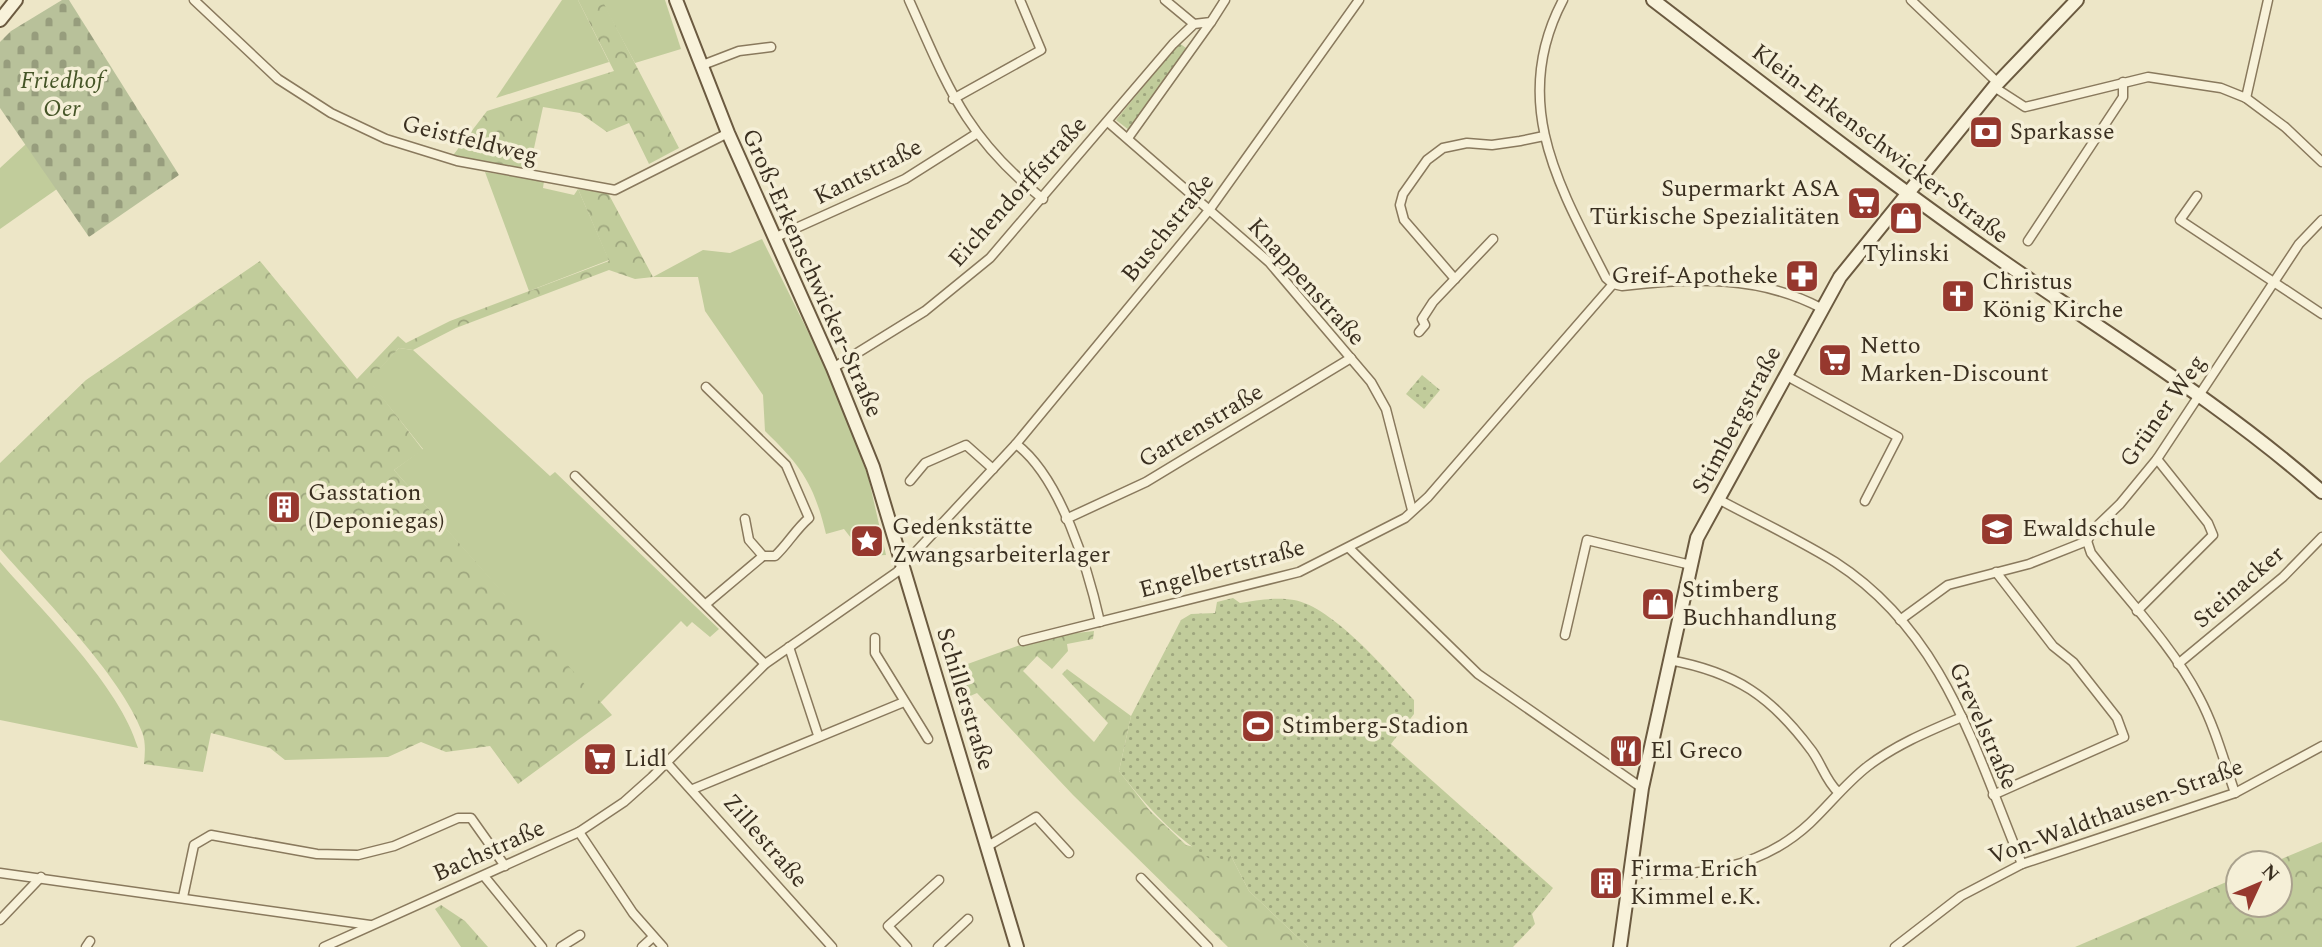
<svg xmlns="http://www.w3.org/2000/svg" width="2322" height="947" font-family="Spectral,serif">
	<defs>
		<pattern id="forest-crowns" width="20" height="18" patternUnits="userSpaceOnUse" patternTransform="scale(1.75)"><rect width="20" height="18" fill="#c1cc9b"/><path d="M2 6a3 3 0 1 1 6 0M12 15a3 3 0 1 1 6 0" fill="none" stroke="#9ea67e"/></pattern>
		<pattern id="cemetery-stones" width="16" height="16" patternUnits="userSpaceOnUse" patternTransform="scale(1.75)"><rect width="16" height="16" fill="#b8c19a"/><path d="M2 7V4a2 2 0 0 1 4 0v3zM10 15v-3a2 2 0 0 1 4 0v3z" fill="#979d7d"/></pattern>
		<pattern id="park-dots" width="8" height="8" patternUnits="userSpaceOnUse" patternTransform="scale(1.75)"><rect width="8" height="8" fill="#c1cc9b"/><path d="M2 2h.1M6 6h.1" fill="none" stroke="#9ea67e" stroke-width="1.8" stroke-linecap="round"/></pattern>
	</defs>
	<rect width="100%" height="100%" fill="#ede6c7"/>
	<g fill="#c1cc9b">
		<polygon points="562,0 578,0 609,62 496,98"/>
		<polygon points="601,0 665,0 681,49 635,63"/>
		<polygon points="26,144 57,189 0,229 0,168"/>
		<polygon points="485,172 544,181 543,188 574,195 578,189 609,260 529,291"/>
		<path d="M762 239 831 378 868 476 886 555 865 556 844 529 826 534C814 484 802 467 765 431L763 395 705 311 698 277H653L703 250 730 253Z"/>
		<polygon points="399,348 413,350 550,476 555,472 719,629 710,637 692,622 687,627 681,621 600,703 394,470 423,449 368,380"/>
		<path d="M0 562C43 612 120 686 138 748L0 720Z"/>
	</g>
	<g fill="url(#forest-crowns)">
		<polygon points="578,0 602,0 679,148 649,164 629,123 607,132 580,113 543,107 529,171 451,158 487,111 614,71"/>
		<path d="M578 189 608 193 653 277 635 279 609 270 456 328 413 350 399 348 369 380 423 450 394 470 612 715 518 784 490 746 446 752 421 742 388 757 285 760 270 748 211 733 203 772 144 764C145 753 146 742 142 732 121 675 41 596 0 549V463L86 380 260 261 357 379 398 336 406 343 450 321 609 261Z"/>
		<polygon points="1094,631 1093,639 1067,644 1068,651 1052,669 1037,656 1023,671 1094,742 1108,723 1062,674 1067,669 1131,716 1119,771 1150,811 1186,845 1231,856 1249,891 1308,947 1228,947 1073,795 977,693 961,700 951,670 1042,637"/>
		<polygon points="2322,842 2322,947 2075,947 2238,877 2238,905 2280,905 2280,863 2272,863"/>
		<polygon points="441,905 465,921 488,947 461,947 435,909"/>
	</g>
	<polygon fill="url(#cemetery-stones)" points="62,0 69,0 179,175 89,237 0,108 0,42 11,31"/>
	<g fill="url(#park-dots)">
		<polygon points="1179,43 1189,50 1129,130 1116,120"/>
		<polygon points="1422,375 1440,390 1424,409 1406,394"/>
		<path d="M1233 598 1240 603C1258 600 1275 597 1294 600 1333 607 1387 671 1414 700V714L1391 744 1553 888 1532 914 1535 924 1513 947H1308L1249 891 1231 856 1215 862C1175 838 1147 807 1119 771L1131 716 1181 620 1191 614 1215 613 1217 602Z"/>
	</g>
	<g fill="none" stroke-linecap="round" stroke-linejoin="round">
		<g stroke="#89795d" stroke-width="11">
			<g id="street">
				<polyline points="194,0 278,79 331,113 386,139 457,161 615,190 728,133"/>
				<path d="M909 0C948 87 965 137 1043 199"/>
				<polyline points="1165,0 1194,24"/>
				<path d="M1563 0C1509 102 1559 186 1606 278L1613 284 1622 286C1690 278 1759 275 1821 308"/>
				<polyline points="1911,0 1998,83"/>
				<polyline points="700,66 739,51 771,47"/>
				<polyline points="1994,87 2025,107 2148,77 2221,88 2246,98 2285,127 2322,162"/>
				<polyline points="2246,98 2268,0"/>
				<polyline points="953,99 1041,50 1020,0"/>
				<polyline points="1108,122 1269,262 1371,382 1386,409 1412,510"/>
				<polyline points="1128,138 1211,22"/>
				<polyline points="2197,196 2180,220 2322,314"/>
				<polyline points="774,238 905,179 976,134"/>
				<polyline points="2028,241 2123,97 2123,82"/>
				<polyline points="1455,279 1404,220 1400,205 1403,194 1427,160 1443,148 1467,143 1492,145 1520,141 1544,136"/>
				<polyline points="1419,332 1425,325 1422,319 1433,302 1493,239"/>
				<polyline points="833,368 925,311 990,258 1173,44 1194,24 1211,22 1225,0"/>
				<polyline points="1785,375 1898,437 1865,501"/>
				<path d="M706 387 786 465 809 518C795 530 788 544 775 556H763"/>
				<path d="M1016 444C1061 478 1088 569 1100 622"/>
				<polyline points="575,476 765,664"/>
				<polyline points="910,481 925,463 966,445 993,469"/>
				<path d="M1718 499C1757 520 1798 539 1835 562 1945 633 1975 751 2022 864"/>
				<polyline points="1066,519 1146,482 1351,358"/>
				<path d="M2087 541 2091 553C2127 599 2172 645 2199 697 2215 727 2224 761 2235 793"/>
				<polyline points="1349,548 1478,674 1642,788"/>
				<polyline points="706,604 763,556 749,540 745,519"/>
				<polyline points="2137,611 2213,535 2208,523 2157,459"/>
				<polyline points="1900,620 1948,585 2029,564 2087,541 2093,530 2120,504 2157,459 2299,244 2322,220"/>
				<polyline points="1565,635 1587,540 1691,565"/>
				<polyline points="875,638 875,653 928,739"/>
				<polyline points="1023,641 1299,572 1405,518 1428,497 1613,284"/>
				<polyline points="789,647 818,735"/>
				<path d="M1669 660C1736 672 1772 697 1812 751 1822 765 1826 781 1838 792"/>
				<polyline points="2178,664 2283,577 2322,537"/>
				<polyline points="667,763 832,947"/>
				<polyline points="693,789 904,702"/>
				<polyline points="1993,795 2124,737 2117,718 2073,662 2053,646 1996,572"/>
				<polyline points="579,832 633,913 663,947"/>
				<polyline points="988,846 1036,817 1069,853"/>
				<path d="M1630 872C1694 879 1761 869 1810 823 1830 804 1846 783 1868 766 1897 744 1929 731 1962 717"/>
				<polyline points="0,873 370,925"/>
				<polyline points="484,876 542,947"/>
				<polyline points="1141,878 1208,947"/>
				<polyline points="183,897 194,845 211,835 317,854 358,855 394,846 458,818 471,818 505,866"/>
				<polyline points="0,920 41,877"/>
				<polyline points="86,947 90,941"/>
				<polyline points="324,947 579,832 624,802 652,777 765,664 897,572 1016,444 1210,209 1359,0"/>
				<polyline points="561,947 580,935"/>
				<polyline points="642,947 653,937"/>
				<polyline points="907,947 888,926 939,880"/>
				<polyline points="938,947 968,919"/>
				<polyline points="1895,947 1961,896 2022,864 2235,793 2322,746"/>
			</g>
		</g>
		<g stroke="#6b5a40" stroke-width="16">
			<g id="secondary">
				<polyline points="676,0 728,133 833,368 873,467 1017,947"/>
				<path d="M1653 0C1768 88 1882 177 2001 260 2108 335 2224 405 2322 492"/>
				<polyline points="0,20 16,0"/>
				<polyline points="1620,947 1642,788 1697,538 1840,277 1994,87 2077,0"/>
			</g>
		</g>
		<use href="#street" stroke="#f8f2da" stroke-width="8"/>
		<use href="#secondary" stroke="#f8f2da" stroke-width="12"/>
	</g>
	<defs>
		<g id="bank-square" transform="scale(1.75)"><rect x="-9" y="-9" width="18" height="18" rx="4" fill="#96382e" stroke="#f5efd7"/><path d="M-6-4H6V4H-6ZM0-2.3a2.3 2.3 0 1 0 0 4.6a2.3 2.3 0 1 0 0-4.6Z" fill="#fff"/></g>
		<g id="supermarket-square" transform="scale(1.75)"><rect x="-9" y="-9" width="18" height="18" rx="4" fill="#96382e" stroke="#f5efd7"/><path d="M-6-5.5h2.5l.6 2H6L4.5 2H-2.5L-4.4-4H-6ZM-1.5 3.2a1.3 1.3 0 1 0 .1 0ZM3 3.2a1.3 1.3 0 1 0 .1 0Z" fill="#fff"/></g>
		<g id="shop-square" transform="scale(1.75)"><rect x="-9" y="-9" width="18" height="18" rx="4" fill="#96382e" stroke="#f5efd7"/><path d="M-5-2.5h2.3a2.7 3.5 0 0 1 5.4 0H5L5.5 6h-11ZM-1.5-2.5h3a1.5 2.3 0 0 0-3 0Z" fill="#fff"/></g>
		<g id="pharmacy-square" transform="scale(1.75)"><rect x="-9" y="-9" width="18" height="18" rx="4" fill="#96382e" stroke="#f5efd7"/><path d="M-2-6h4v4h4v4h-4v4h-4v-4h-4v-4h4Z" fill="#fff"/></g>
		<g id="church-square" transform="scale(1.75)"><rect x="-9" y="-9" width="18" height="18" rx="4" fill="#96382e" stroke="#f5efd7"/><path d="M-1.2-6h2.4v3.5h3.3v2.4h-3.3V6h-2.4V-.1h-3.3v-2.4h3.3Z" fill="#fff"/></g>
		<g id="building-square" transform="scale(1.75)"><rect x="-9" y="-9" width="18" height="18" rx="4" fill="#96382e" stroke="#f5efd7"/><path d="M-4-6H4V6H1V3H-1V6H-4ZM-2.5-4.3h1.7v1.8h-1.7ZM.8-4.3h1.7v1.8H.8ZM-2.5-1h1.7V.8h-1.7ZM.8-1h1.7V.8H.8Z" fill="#fff"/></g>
		<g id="school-square" transform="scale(1.75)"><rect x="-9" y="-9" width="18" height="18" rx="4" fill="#96382e" stroke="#f5efd7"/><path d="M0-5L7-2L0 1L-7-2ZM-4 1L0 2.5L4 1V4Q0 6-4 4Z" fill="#fff"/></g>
		<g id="sight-square" transform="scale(1.75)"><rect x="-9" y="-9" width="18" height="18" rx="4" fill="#96382e" stroke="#f5efd7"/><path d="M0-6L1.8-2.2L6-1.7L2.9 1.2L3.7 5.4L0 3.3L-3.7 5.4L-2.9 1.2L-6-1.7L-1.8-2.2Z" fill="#fff"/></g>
		<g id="stadium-square" transform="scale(1.75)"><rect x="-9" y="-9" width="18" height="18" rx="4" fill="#96382e" stroke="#f5efd7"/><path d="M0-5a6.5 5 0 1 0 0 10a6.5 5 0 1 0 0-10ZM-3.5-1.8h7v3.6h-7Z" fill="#fff"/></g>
		<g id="restaurant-square" transform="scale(1.75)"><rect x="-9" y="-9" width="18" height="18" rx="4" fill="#96382e" stroke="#f5efd7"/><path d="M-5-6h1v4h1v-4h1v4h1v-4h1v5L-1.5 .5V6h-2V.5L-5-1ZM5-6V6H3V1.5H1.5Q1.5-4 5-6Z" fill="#fff"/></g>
	</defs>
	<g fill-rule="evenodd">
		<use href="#bank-square" x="1986" y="132"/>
		<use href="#supermarket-square" x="1864" y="203"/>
		<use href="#shop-square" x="1906" y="218"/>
		<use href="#pharmacy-square" x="1802" y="276"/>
		<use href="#church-square" x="1958" y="296"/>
		<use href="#supermarket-square" x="1835" y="360"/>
		<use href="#building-square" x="284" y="507"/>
		<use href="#school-square" x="1997" y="529"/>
		<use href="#sight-square" x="867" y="541"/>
		<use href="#shop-square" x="1658" y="604"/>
		<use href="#stadium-square" x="1258" y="726"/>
		<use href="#restaurant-square" x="1626" y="751"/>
		<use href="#supermarket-square" x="600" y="759"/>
		<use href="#building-square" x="1606" y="883"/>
	</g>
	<g text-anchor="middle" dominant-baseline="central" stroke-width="7" stroke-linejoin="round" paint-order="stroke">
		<g font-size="24" font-style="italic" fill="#455527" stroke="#f5efd7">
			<text x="62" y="81">Friedhof<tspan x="62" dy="28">Oer</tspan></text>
		</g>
		<g font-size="24" fill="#3a2f20" stroke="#f5efd7" text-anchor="start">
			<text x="2010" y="132">Sparkasse</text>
			<text x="1840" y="189" text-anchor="end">Supermarkt ASA<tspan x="1840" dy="28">Türkische Spezialitäten</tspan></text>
			<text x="1906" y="254" text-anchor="middle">Tylinski</text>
			<text x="1778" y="276" text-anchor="end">Greif-Apotheke</text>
			<text x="1982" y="282">Christus<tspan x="1982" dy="28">König Kirche</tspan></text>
			<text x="1860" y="346">Netto<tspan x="1860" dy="28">Marken-Discount</tspan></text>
			<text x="308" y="493">Gasstation<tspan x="308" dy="28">(Deponiegas)</tspan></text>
			<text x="892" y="527">Gedenkstätte<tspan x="892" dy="28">Zwangsarbeiterlager</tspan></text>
			<text x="2022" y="529">Ewaldschule</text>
			<text x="1682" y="590">Stimberg<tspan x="1682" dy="28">Buchhandlung</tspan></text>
			<text x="1282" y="726">Stimberg-Stadion</text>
			<text x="1650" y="751">El Greco</text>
			<text x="624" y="759">Lidl</text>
			<text x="1630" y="869">Firma Erich<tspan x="1630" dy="28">Kimmel e.K.</tspan></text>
		</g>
		<g font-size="24" fill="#3a2f20" stroke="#f5efd7">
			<text transform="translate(470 140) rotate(14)">Geistfeldweg</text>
			<text transform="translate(1880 144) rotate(37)">Klein-Erkenschwicker-Straße</text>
			<text transform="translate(868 172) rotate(-27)">Kantstraße</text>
			<text transform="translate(1018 192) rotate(-48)">Eichendorffstraße</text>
			<text transform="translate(1168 228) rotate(-51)">Buschstraße</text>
			<text transform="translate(812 273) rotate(66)">Groß-Erkenschwicker-Straße</text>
			<text transform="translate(1306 282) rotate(48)">Knappenstraße</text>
			<text transform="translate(2163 411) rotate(-55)">Grüner Weg</text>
			<text transform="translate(1737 420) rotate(-62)">Stimbergstraße</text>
			<text transform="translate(1201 426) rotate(-31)">Gartenstraße</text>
			<text transform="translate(1222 569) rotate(-15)">Engelbertstraße</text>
			<text transform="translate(2239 587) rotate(-41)">Steinacker</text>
			<text transform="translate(965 699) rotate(73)">Schillerstraße</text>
			<text transform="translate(1983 726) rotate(66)">Grevelstraße</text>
			<text transform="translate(2116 812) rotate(-20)">Von-Waldthausen-Straße</text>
			<text transform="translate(765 841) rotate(49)">Zillestraße</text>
			<text transform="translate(489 851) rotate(-24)">Bachstraße</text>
		</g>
	</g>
	<g transform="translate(2259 884) rotate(46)"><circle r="33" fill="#f5efd7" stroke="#aaa28e" stroke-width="2"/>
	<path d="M0-5L12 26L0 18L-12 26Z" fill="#96382e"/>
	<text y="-10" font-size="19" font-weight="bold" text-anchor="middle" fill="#3a2f20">N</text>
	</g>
</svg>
